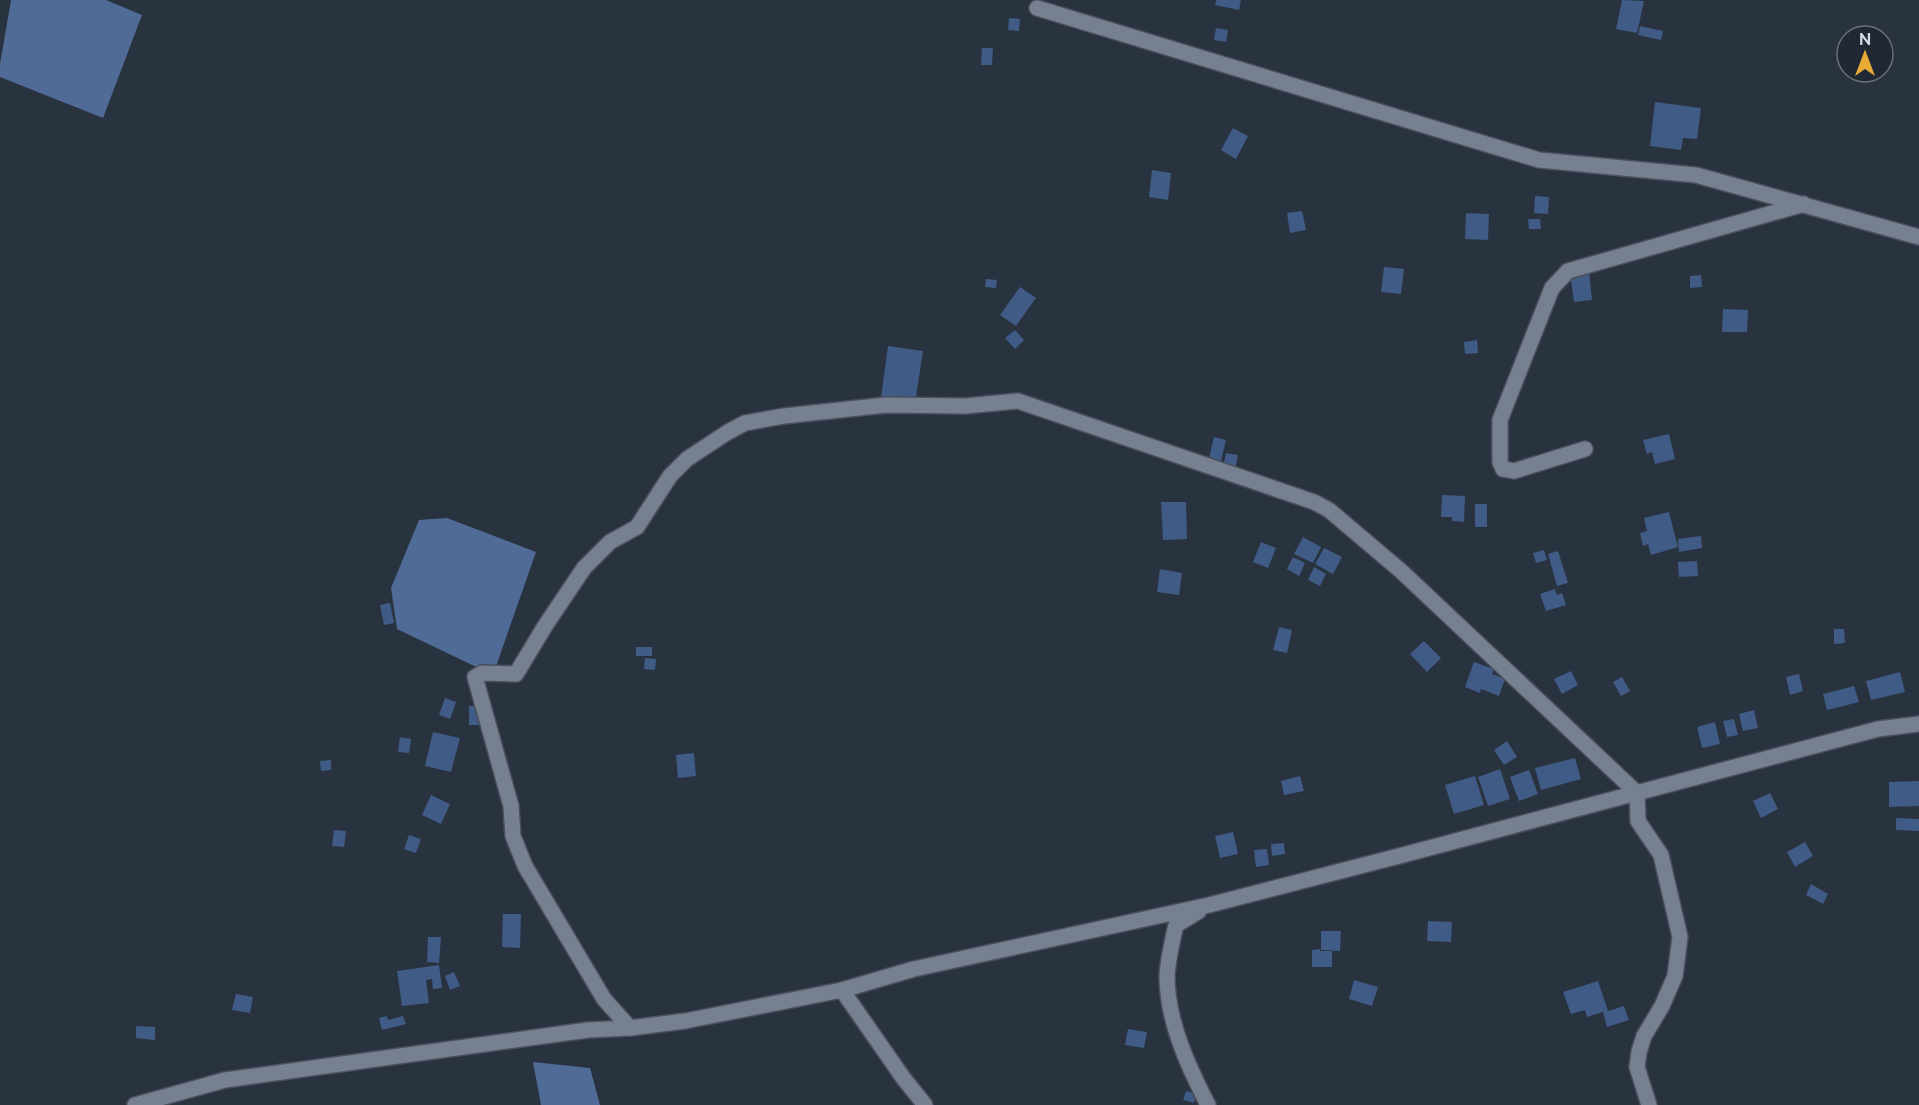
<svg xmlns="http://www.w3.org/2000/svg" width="1919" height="1105" font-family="Raleway,sans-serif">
	<rect width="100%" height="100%" fill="#29323f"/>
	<g fill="#4f6b96">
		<polygon points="11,0 106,0 142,15 103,118 0,77 0,64"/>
		<polygon points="447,518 536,552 493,675 397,629 391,588 419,520"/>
		<polygon points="533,1062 590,1068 600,1105 541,1105"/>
	</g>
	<g fill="#405b85">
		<polygon points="1216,0 1241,0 1239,10 1215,5"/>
		<polygon points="1622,0 1644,1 1637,33 1616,29"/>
		<polygon points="1009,18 1020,19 1019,31 1008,30"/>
		<polygon points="1640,26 1663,31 1661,40 1638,35"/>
		<polygon points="1216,28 1228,30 1226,42 1214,40"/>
		<polygon points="982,48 993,48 992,65 981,65"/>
		<polygon points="1655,102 1701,108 1697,139 1683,138 1681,150 1650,146"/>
		<polygon points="1233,128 1248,136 1236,159 1221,150"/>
		<polygon points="1152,170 1171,173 1168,200 1149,197"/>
		<polygon points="1535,196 1549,197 1548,214 1534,213"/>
		<polygon points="1302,211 1306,230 1290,233 1287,213"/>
		<polygon points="1466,213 1489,214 1488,240 1465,239"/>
		<polygon points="1528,219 1540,219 1541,229 1529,229"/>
		<polygon points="1384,267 1404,269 1401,294 1381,292"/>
		<polygon points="1589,271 1592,300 1574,302 1570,273"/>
		<polygon points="1701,275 1702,287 1690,288 1690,276"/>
		<polygon points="986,279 997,280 996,288 985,287"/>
		<polygon points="1020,287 1036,298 1016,326 1000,315"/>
		<polygon points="1723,309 1748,310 1747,332 1722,332"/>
		<polygon points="1015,330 1024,340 1015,349 1005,338"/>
		<polygon points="1477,340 1478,353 1465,354 1464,342"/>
		<polygon points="888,346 923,351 915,403 881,398"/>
		<polygon points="1669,434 1675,459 1655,464 1652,452 1647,454 1643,440"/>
		<polygon points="1214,437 1226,440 1221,461 1209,458"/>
		<polygon points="1226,453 1238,455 1235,470 1223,468"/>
		<polygon points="1442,495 1465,496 1464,522 1452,521 1452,517 1441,517"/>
		<polygon points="1161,502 1186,502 1187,539 1163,540"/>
		<rect x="1475" y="504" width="12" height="23"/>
		<polygon points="1669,512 1678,547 1651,555 1648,544 1643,546 1640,533 1647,531 1644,518"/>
		<polygon points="1701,536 1702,548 1679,552 1678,539"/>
		<polygon points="1303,537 1321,547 1313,563 1294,554"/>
		<polygon points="1261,542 1276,548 1268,568 1253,562"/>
		<polygon points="1324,548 1342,557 1333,574 1315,564"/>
		<polygon points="1544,550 1547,560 1536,563 1533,553"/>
		<polygon points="1558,551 1568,583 1557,586 1548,554"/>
		<polygon points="1293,557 1305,563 1299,576 1287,569"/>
		<polygon points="1697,561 1698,576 1679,577 1678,562"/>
		<polygon points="1314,567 1326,574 1320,586 1308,580"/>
		<polygon points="1160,569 1182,573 1179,595 1157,592"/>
		<polygon points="1555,589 1557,595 1562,593 1566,605 1546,611 1540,594"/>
		<polygon points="390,603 394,623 384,625 380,605"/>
		<polygon points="1279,627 1292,630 1287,653 1273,650"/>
		<polygon points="1834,629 1844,629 1845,643 1834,644"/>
		<polygon points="1424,641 1441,658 1427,672 1410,654"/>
		<rect x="636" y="647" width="16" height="9"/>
		<polygon points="645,658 656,659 655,670 644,669"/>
		<polygon points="1474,662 1494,669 1492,674 1505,679 1499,696 1481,689 1480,693 1465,687"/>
		<polygon points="1571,671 1578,685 1562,694 1554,679"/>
		<polygon points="1900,672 1905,692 1871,700 1866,681"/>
		<polygon points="1799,674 1803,691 1790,695 1786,677"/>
		<polygon points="1622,677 1630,691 1621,696 1613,682"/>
		<polygon points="1854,686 1859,702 1827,710 1823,694"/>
		<polygon points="445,698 456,702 450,719 439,715"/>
		<rect x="469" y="706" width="11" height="19"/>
		<polygon points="1754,710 1758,728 1743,731 1739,714"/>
		<polygon points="1734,719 1738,735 1727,737 1723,721"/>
		<polygon points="1715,722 1720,744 1702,748 1697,727"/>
		<polygon points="433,732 460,738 451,772 425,766"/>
		<polygon points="400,737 411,739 409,753 398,752"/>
		<polygon points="1507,741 1517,757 1504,765 1494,750"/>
		<polygon points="694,753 696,776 678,778 676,755"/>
		<polygon points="1575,758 1581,779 1541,790 1535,768"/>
		<polygon points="331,760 331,770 321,771 320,761"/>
		<polygon points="1500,769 1510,799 1488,806 1478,777"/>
		<polygon points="1529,770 1538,794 1519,801 1510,777"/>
		<polygon points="1300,776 1304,791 1284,795 1281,781"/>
		<polygon points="1475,776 1484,805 1454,814 1445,785"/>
		<polygon points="1919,781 1919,806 1889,807 1889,782"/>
		<polygon points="1770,793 1778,809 1761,818 1753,801"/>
		<polygon points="431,795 450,804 441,824 422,815"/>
		<polygon points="1896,818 1919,819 1919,831 1896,830"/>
		<polygon points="334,830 346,831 344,847 332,846"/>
		<polygon points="1233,832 1238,854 1220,858 1215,836"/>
		<polygon points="409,835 421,839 416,853 404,849"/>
		<polygon points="1805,842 1813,856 1795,867 1787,852"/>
		<polygon points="1284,843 1285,854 1272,856 1271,844"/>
		<polygon points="1267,849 1269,865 1256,867 1254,850"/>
		<polygon points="1811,884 1828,894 1823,904 1806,895"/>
		<polygon points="503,914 521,914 520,948 502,947"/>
		<polygon points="1428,921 1452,922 1451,942 1427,941"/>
		<polygon points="1321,931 1341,931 1340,951 1321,950"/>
		<polygon points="428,937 441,937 439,963 427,962"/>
		<polygon points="1320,949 1320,951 1332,951 1332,967 1312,967 1312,950"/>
		<polygon points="439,965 442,988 433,989 432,979 426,980 429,1003 402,1006 397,971"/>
		<polygon points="454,972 460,986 450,990 445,976"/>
		<polygon points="1354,980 1378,987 1372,1006 1349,999"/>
		<polygon points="1598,981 1608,1011 1624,1006 1629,1020 1607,1027 1603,1012 1587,1017 1585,1010 1571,1014 1563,992"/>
		<polygon points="236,994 253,997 250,1013 232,1010"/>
		<polygon points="387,1016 388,1020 403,1016 406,1024 382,1030 379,1018"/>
		<polygon points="136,1026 155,1027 155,1040 136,1038"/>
		<polygon points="1128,1029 1147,1032 1144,1048 1125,1045"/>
		<polygon points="1186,1091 1196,1094 1194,1103 1183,1100"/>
	</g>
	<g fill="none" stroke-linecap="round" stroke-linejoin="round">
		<g stroke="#49505a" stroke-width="18">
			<g id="minor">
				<polyline points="1037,8 1539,160 1696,175 1919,237"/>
				<polyline points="1585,449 1514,471 1503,469 1500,462 1500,420 1552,288 1568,271 1804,204"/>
				<path d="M1199 911 1176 925C1172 942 1168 959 1167 976 1167 1021 1188 1066 1208 1105"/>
				<polyline points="842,990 904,1079 925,1105"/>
				<polyline points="630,1028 604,999 525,866 513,836 511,806 475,677 482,673 516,674 545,626 584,568 610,542 637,527 670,476 687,459 728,432 745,423 784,416 886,405 965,406 1018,401 1314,502 1329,510 1401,571 1637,793 1638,821 1661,855 1680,937 1675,976 1662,1006 1644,1036 1639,1052 1637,1067 1649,1105"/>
				<polyline points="135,1105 225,1080 588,1030 630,1028 685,1021 842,990 914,969 1209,905 1399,856 1878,729 1919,724"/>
			</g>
		</g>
		<use href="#minor" stroke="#768090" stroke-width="15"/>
	</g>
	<g transform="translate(1865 54)"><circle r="28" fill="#202834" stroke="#68707a" stroke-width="1.5"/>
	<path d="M0-4.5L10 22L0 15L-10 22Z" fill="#e9ab38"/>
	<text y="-9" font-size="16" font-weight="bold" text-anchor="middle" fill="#d5dbe3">N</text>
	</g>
</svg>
